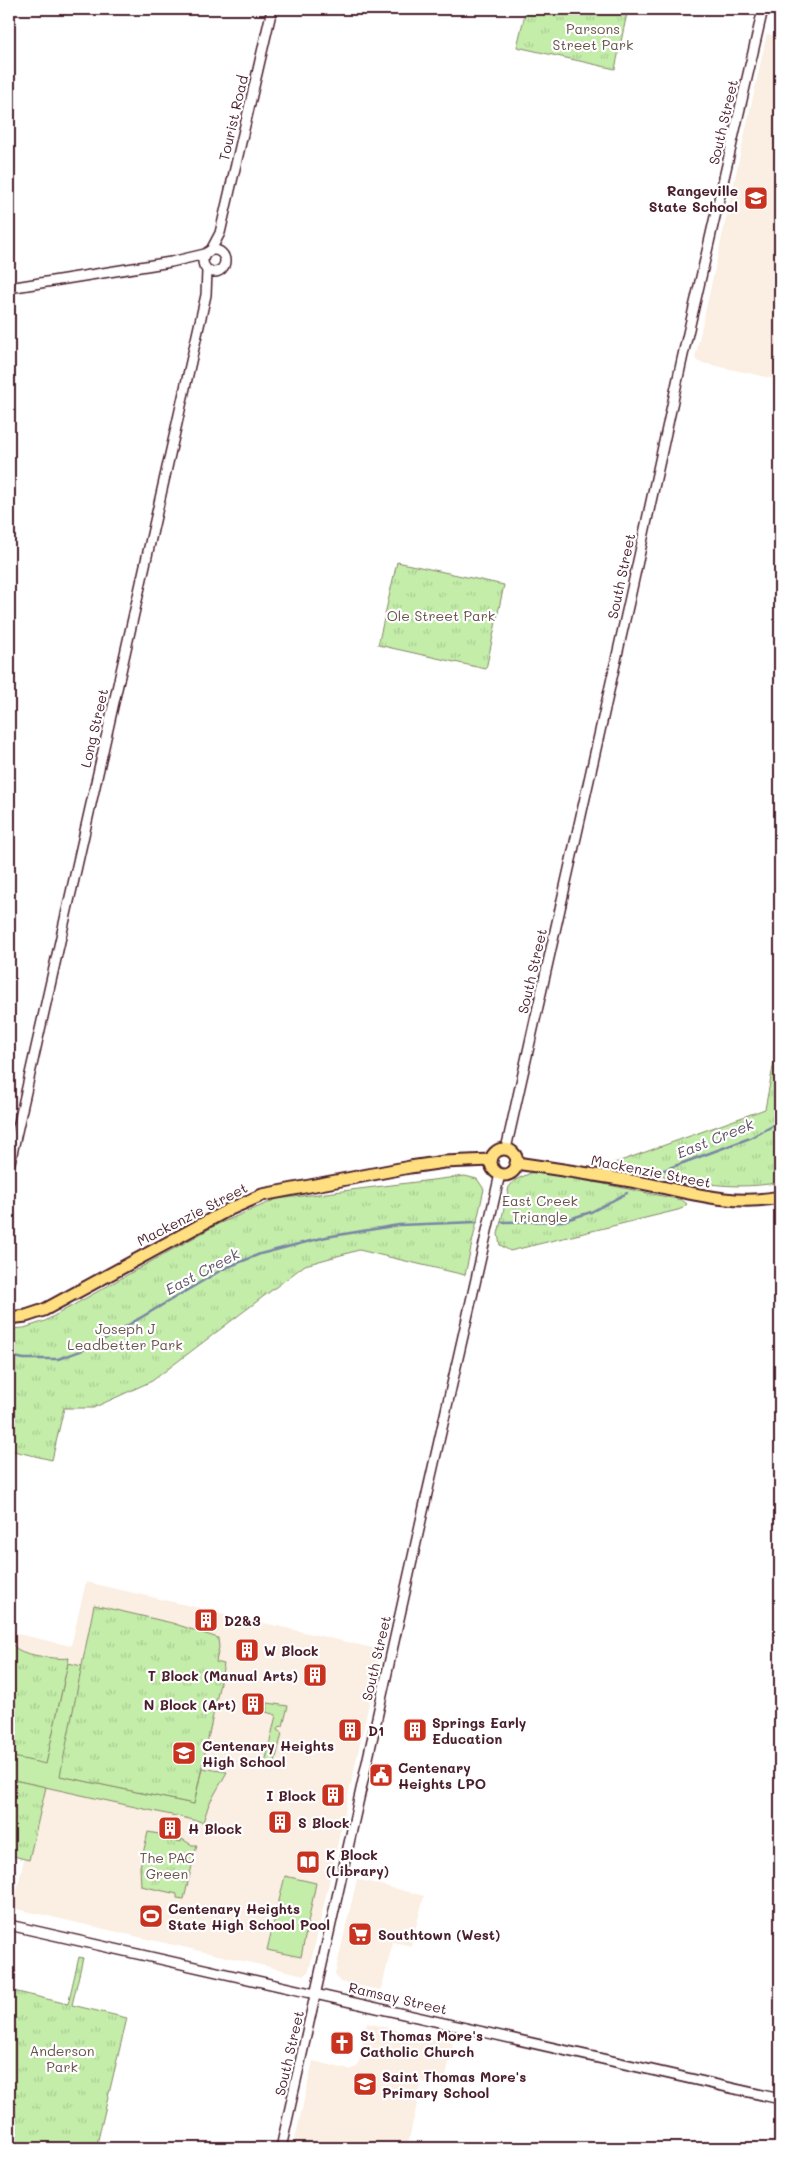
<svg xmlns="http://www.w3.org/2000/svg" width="789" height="2157" font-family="Mali,sans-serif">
	<defs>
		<pattern id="park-tufts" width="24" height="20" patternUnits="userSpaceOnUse" patternTransform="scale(1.25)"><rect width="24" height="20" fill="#c3eda9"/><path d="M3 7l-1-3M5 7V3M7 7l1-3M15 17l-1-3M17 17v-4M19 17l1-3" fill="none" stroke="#a9cb92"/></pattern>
	</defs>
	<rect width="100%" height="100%" fill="#fff"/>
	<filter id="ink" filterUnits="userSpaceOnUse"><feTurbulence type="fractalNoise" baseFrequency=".02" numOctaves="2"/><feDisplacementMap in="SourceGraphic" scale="10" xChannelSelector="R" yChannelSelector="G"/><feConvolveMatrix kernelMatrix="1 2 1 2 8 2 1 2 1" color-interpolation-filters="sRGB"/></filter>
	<g filter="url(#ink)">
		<g fill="#fbeee2">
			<polygon points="767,34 780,37 780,380 698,362 695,358"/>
			<polygon points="86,1582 381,1650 309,1971 304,1975 13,1908 24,1859 9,1855 9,1632 71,1646"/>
			<polygon points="357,1879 424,1896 411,1946 393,1942 381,1990 340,1982 335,1974"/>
			<polygon points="367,2023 453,2043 444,2087 422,2082 407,2148 293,2148 313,2061 350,2070 358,2066"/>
		</g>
		<g fill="#c3eda9" stroke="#86866a">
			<polygon points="68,1663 82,1666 61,1776 194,1804 202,1768 227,1772 209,1804 203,1822 9,1779 14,1757 46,1763"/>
			<polygon points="268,1703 288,1706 283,1726 278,1727 277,1730 282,1733 274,1766 265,1763 276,1715 266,1712"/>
			<polygon points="285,1876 316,1883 301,1957 267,1950"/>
		</g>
		<g fill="url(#park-tufts)" stroke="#86866a">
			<polygon points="526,9 628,9 615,69 517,47"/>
			<polygon points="397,562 504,585 486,669 378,645"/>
			<path d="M780 1058V1182C723 1194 667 1176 612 1164L765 1109 774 1062Z"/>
			<polygon points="533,1172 570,1177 682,1200 687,1204 683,1208 678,1210 510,1251 500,1245 498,1234 509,1187 515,1180"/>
			<polygon points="465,1176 477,1179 484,1189 465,1275 359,1250 305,1265 152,1381 93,1408 64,1408 52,1460 9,1450 9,1329 24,1328 45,1321 218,1224 277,1199"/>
			<polygon points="94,1605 172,1623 218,1638 219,1647 216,1662 224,1664 194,1804 60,1776"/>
			<path d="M9 1632 12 1633C11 1639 11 1644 16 1648 23 1655 59 1660 69 1658L46 1764 9 1756Z"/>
			<polygon points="9,1779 46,1787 29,1860 9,1855"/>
			<polygon points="148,1832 159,1834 159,1837 163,1838 164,1836 177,1838 177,1841 181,1842 182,1839 192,1845 197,1845 184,1899 177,1898 177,1894 141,1886 140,1867"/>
			<polygon points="79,1957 83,1958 72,2005 127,2018 96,2148 9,2148 9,1990 68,2004"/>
		</g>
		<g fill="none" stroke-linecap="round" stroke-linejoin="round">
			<g stroke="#7986a4" stroke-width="2.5">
				<polyline points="656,1173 750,1138 780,1122"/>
				<polyline points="502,1222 563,1221 591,1212 627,1193"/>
				<polyline points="9,1356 24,1359 58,1359 91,1347 223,1269 260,1254 326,1237 399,1225 477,1222"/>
			</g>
			<g stroke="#4a1f2b" stroke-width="12">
				<g id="minor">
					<circle cx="214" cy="261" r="11"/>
					<polyline points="211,250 220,233 272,9"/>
					<polyline points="9,288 171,262 205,254"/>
					<polyline points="506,1149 629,602 683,355 763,9"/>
					<polyline points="9,1167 206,295 207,271"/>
					<polyline points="9,1925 780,2099"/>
					<path d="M281 2148C355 1824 424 1498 500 1174"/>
				</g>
			</g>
			<g stroke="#4a1f2b" stroke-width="15">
				<g id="major">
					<circle cx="504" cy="1162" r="13"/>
					<path d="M516 1163C557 1169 597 1175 637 1182 686 1191 730 1207 780 1197"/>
					<polyline points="9,1318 26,1316 44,1310 228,1210 262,1195 410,1167 444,1162 491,1160"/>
				</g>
			</g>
			<use href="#minor" stroke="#fff" stroke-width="9"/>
			<use href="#major" stroke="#ffdf80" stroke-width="11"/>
		</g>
	</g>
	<defs>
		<g id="school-square" transform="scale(1.25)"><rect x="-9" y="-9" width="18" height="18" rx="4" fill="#c8321e" stroke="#fff"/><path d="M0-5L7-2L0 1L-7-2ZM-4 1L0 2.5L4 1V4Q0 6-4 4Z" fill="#fff"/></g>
		<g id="building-square" transform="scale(1.25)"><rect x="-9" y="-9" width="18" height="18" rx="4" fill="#c8321e" stroke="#fff"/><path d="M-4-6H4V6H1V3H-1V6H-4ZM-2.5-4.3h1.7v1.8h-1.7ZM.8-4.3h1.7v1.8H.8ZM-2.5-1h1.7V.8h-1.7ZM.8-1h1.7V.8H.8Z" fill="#fff"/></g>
		<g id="civic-square" transform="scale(1.25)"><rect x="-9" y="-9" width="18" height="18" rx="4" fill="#c8321e" stroke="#fff"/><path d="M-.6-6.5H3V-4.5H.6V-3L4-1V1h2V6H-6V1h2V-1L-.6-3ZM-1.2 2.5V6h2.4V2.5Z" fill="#fff"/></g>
		<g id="library-square" transform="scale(1.25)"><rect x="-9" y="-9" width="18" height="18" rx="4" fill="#c8321e" stroke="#fff"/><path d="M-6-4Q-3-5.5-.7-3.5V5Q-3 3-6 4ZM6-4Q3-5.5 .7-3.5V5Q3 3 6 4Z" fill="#fff"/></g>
		<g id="stadium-square" transform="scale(1.25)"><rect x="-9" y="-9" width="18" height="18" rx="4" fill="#c8321e" stroke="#fff"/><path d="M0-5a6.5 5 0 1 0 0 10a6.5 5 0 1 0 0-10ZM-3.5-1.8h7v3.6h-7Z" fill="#fff"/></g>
		<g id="supermarket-square" transform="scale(1.25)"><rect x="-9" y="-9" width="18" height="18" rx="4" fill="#c8321e" stroke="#fff"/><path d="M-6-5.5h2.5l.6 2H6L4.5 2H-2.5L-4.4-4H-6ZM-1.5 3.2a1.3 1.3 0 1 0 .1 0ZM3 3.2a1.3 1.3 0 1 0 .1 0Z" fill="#fff"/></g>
		<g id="church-square" transform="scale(1.25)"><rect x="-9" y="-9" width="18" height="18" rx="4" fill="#c8321e" stroke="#fff"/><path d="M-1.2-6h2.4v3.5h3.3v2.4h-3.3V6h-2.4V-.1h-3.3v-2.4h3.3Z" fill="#fff"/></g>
	</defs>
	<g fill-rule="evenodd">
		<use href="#school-square" x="756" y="198"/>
		<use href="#building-square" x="206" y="1620"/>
		<use href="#building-square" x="247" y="1650"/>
		<use href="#building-square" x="315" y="1675"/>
		<use href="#building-square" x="253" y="1704"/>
		<use href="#building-square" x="350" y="1730"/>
		<use href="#building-square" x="415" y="1730"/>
		<use href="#school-square" x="184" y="1753"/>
		<use href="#civic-square" x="381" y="1775"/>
		<use href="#building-square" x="333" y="1795"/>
		<use href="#building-square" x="280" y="1822"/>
		<use href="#building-square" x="170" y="1828"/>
		<use href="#library-square" x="308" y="1862"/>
		<use href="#stadium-square" x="151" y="1916"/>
		<use href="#supermarket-square" x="360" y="1934"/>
		<use href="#church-square" x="342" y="2043"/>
		<use href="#school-square" x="365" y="2084"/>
	</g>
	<g text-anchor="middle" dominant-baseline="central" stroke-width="4.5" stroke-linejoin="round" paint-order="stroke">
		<g font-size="14" fill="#68524a" stroke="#fff">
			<text x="593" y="28">Parsons<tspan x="593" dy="16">Street Park</tspan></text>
			<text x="441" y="615">Ole Street Park</text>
			<text x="540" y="1200">East Creek<tspan x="540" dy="16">Triangle</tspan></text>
			<text x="125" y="1328">Joseph J<tspan x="125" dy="16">Leadbetter Park</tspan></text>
			<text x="167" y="1857">The PAC<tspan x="167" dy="16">Green</tspan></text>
			<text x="62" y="2050">Anderson<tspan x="62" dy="16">Park</tspan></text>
		</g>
		<g font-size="14" fill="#4a1f2b" stroke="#fff">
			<text transform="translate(233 118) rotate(-77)">Tourist Road</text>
			<text transform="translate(723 122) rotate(-77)">South Street</text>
			<text transform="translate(621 576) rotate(-78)">South Street</text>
			<text transform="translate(94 728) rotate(-77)">Long Street</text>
			<text transform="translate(532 971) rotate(-77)">South Street</text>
			<text transform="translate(651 1171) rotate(11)">Mackenzie Street</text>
			<text transform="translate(192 1214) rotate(-27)">Mackenzie Street</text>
			<text transform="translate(376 1658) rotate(-77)">South Street</text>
			<text transform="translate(398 1998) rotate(13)">Ramsay Street</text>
			<text transform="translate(289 2053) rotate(-77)">South Street</text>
		</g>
		<g font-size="14" font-weight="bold" fill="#4a1f2b" stroke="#fff" text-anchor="start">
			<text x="738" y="190" text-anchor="end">Rangeville<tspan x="738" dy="16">State School</tspan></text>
			<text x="224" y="1620">D2&amp;3</text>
			<text x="264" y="1650">W Block</text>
			<text x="298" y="1675" text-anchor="end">T Block (Manual Arts)</text>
			<text x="236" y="1704" text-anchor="end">N Block (Art)</text>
			<text x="432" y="1722">Springs Early<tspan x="432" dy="16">Education</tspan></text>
			<text x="368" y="1730">D1</text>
			<text x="202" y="1745">Centenary Heights<tspan x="202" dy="16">High School</tspan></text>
			<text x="398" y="1767">Centenary<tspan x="398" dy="16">Heights LPO</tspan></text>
			<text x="316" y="1795" text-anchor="end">I Block</text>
			<text x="298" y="1822">S Block</text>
			<text x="188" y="1828">H Block</text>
			<text x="326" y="1854">K Block<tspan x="326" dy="16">(Library)</tspan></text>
			<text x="168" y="1908">Centenary Heights<tspan x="168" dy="16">State High School Pool</tspan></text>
			<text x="378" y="1934">Southtown (West)</text>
			<text x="360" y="2035">St Thomas More's<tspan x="360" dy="16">Catholic Church</tspan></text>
			<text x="382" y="2076">Saint Thomas More's<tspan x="382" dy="16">Primary School</tspan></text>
		</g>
		<g font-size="15" font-style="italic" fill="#615368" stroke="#fff">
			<text transform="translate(715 1138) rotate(-22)">East Creek</text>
			<text transform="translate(202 1271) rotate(-28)">East Creek</text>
		</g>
	</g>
	<rect width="789" height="2157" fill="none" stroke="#fff" stroke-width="30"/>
	<rect x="15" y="15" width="759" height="2127" fill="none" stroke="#4a1f2b" stroke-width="2" filter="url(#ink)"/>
</svg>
